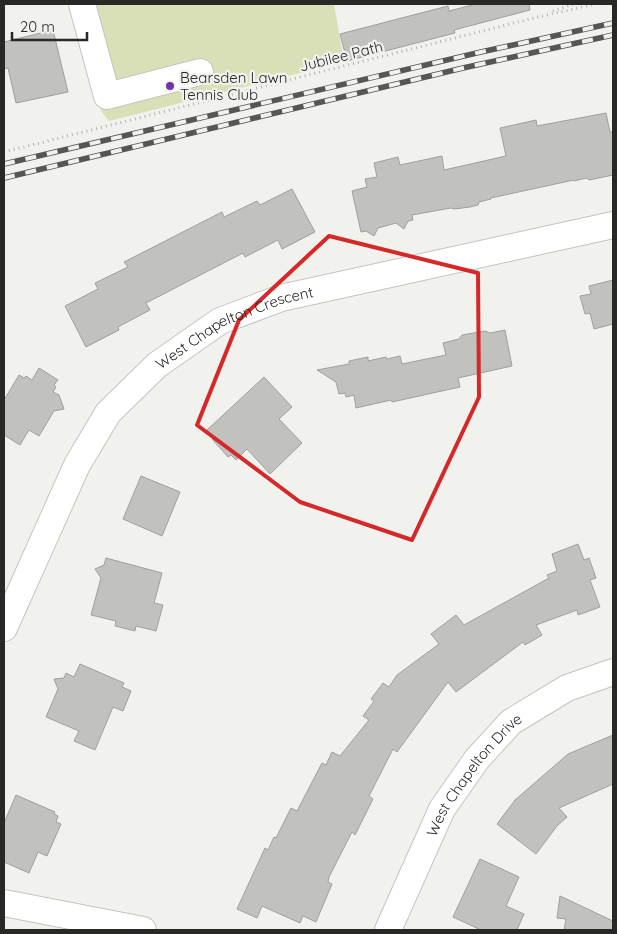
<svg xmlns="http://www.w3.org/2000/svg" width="617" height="934" font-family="Quicksand,sans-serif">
	<rect width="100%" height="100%" fill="#f1f2ee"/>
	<polygon fill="#d9e0b7" points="74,4 334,4 344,62 109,121 101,111"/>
	<g fill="#c1c2be" stroke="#9fa09d">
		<polygon points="476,4 529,4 530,10 454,30 455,33 347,61 340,34 448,6 449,11"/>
		<polygon points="53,30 68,92 16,103 8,68 4,69 4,42"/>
		<polygon points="606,113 610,132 613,132 613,175 589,180 587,178 574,181 574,180 491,198 491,199 479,202 478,205 470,207 454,209 451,208 412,215 413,220 408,221 404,229 396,223 378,228 374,236 366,231 361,232 352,191 367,187 365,179 377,177 374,163 398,157 400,165 442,156 444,170 506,156 500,128 536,120 537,126"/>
		<polygon points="292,189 315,232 282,249 278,240 245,257 243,253 146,303 150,310 118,327 119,330 86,347 65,306 98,289 95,283 128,267 124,262 222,212 224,217 257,201 260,205"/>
		<polygon points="613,280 613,324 594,329 590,313 585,314 580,296 591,294 589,286"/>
		<polygon points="505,330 512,366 458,378 460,387 392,402 391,400 356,408 354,395 346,397 345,393 339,394 336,382 317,370 349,364 349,361 368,357 368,361 386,357 387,359 400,356 402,364 446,355 443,343 459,339 462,335 485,331 490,333"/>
		<polygon points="39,368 58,380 54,385 56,387 53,392 59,395 64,409 54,411 39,436 29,430 20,445 4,435 4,400 19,375 24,378 26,376 32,380"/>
		<polygon points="264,377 292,407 279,419 302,443 270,474 247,449 236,460 231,455 228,457 212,439 214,437 207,430"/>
		<polygon points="141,476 180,492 162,536 123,519"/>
		<polygon points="578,544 584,560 589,558 596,578 590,580 600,607 578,615 577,610 536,625 542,635 525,645 523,642 456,692 448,682 397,752 393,749 369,796 373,799 355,835 352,832 329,877 328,882 332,884 316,922 303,916 300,923 262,906 257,918 237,909 265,848 268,850 274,837 276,838 291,808 297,811 322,763 326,765 332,752 340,756 369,720 363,716 374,701 371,699 383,683 389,687 397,675 439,644 431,634 456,615 464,625 549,578 547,575 557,571 552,554"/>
		<polygon points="106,558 162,573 154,603 163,605 156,631 136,626 135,631 115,626 116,621 91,615 101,578 95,569 104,565"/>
		<polygon points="80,664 124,683 122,687 131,691 123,711 113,707 95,750 74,741 79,731 46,717 58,689 54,679 64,678 66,673 74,677"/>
		<polygon points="613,735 613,784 559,808 567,817 557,826 536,854 497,824 515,800 568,754"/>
		<polygon points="16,795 55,812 54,814 58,816 56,822 61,824 47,856 38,852 29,873 4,862 4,823"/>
		<polygon points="480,859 519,877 506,906 524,914 517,930 481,930 453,917"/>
		<polygon points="560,896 613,921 613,930 564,930 566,919 557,918"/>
	</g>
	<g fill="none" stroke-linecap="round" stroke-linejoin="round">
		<g stroke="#c4c4c1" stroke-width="28">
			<g id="minor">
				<polyline points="82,4 107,96 200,72"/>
				<path id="s1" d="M4 628 77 465 108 413 157 365 220 321 281 298 613 225"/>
				<polyline points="4,903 143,930"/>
				<path id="s2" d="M388 930 442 809 477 759 511 722 567 688 613 672"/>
			</g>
		</g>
		<g stroke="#b3b3b0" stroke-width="3" stroke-dasharray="1 4" stroke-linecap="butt">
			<polyline points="553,11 574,4"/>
			<polyline points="4,152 538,17 596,4"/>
		</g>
		<use href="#minor" stroke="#fff" stroke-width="26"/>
		<g stroke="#565654" stroke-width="5.5">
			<g id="rail">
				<polyline points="4,164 481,52 613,23"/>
				<polyline points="4,178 463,68 613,35"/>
			</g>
		</g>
		<use href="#rail" stroke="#f1f2ee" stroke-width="4" stroke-dasharray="11" stroke-linecap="butt"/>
	</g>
	<path fill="none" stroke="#d62828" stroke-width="4" stroke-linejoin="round" d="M329 236 478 273 479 397 412 540 300 502 197 425 239 320Z"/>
	<circle fill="#7135aa" stroke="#f1f2ee" stroke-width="2" cx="170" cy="86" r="5"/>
	<g text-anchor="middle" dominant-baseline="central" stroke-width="4.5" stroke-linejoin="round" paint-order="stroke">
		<g font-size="15" fill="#282827" stroke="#f1f2ee">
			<text transform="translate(341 56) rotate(-14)">Jubilee Path</text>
			<text stroke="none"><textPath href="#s1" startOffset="395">West Chapelton Crescent</textPath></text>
			<text stroke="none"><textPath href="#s2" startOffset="179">West Chapelton Drive</textPath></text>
		</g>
		<g font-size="15" fill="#282827" stroke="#f1f2ee" text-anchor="start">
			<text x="180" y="77">Bearsden Lawn<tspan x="180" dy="17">Tennis Club</tspan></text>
		</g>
	</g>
	<rect width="617" height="934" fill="none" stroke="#282827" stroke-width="10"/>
	<path d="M12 32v8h75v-8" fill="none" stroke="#282827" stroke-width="2.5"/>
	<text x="20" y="32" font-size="15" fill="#282827" stroke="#f1f2ee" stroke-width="4" paint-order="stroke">20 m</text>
</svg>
